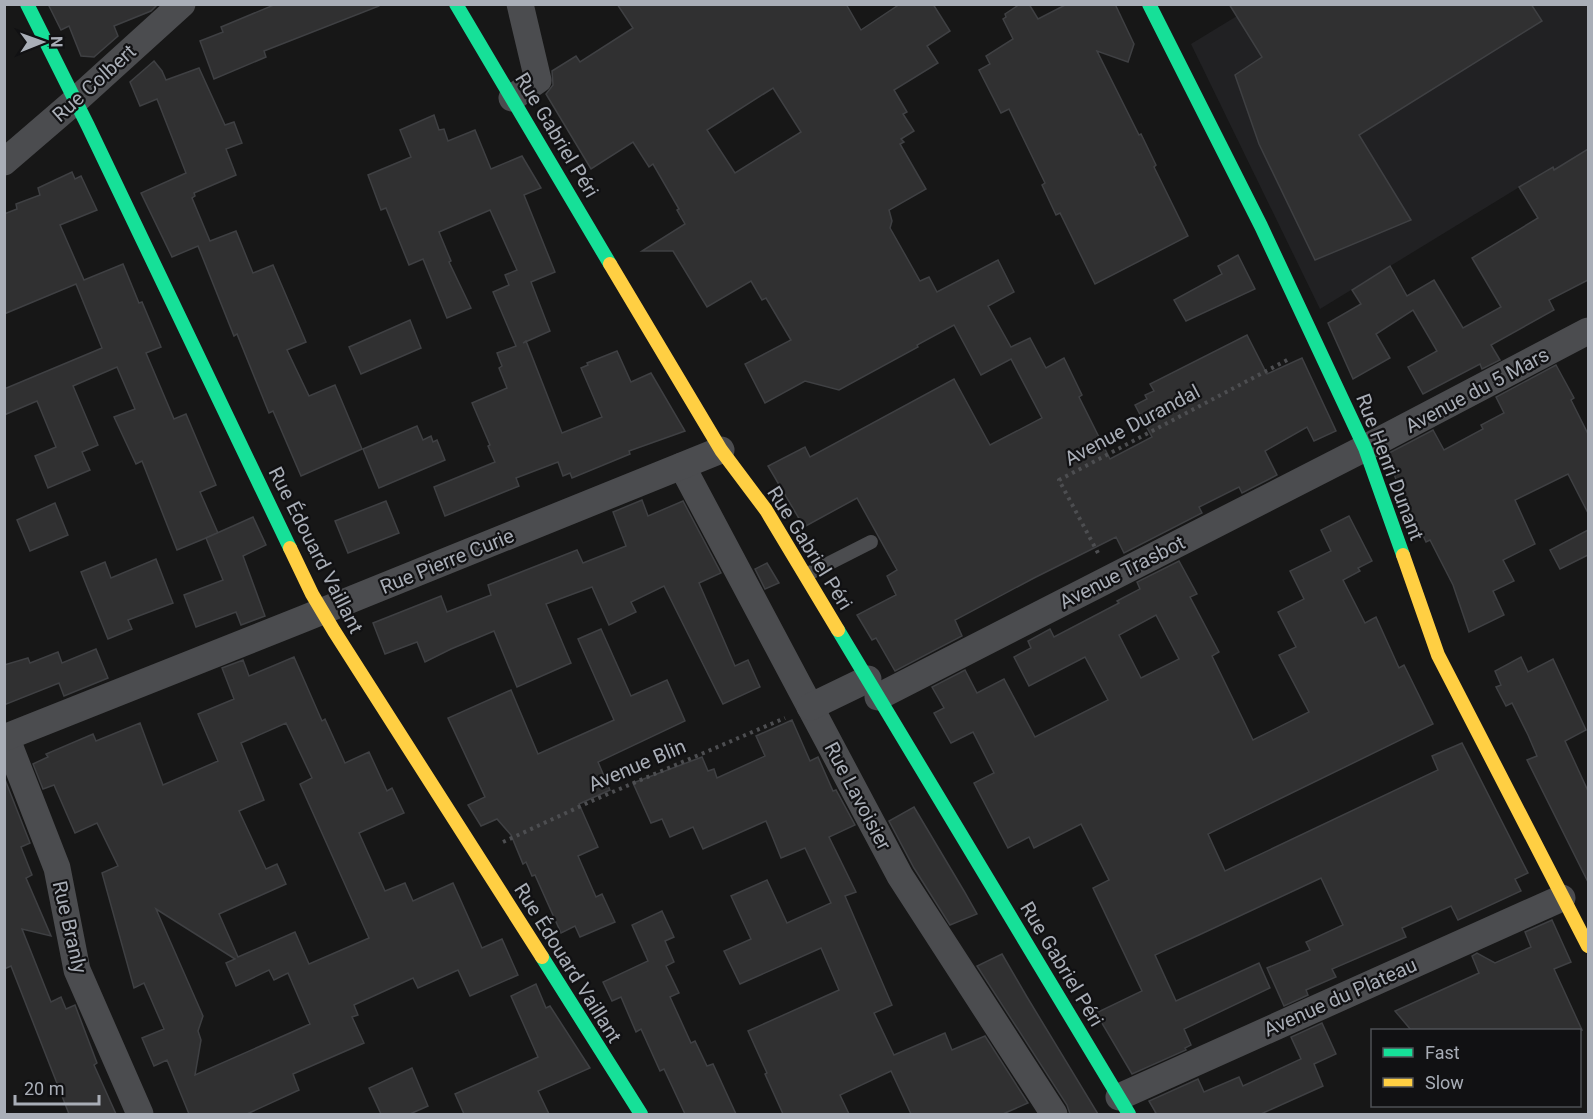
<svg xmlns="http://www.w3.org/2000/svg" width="1593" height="1119" font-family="Roboto,sans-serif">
	<rect width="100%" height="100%" fill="#171717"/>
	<polygon fill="#212123" points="1255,5 1588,5 1588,226 1552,167 1320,309 1191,44"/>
	<g fill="#303031" stroke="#3f4043" stroke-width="1.5" fill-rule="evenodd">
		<polygon points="48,4 158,4 151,11 114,26 118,36 94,57 81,56 69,26 61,30"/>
		<polygon points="276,4 379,4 379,6 264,51 266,57 214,79 200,41 223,32 221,27"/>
		<path d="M617 4H846L861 30 900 4H933L950 31 927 46 938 63 894 90 907 112 903 114 914 131 901 139 904 142 900 144 926 189 889 210 892 221 890 228 920 281 929 277 937 292 998 260 1014 292 988 306 1011 347 1030 338 1046 368 1064 358 1082 395 1079 397 1110 459 1152 437 1135 405 1147 399 1145 395 1154 391 1150 384 1247 335 1267 374 1302 358 1336 431 1314 441 1307 427 1265 451 1277 475 1242 493 1239 487 1199 507 1202 513 1124 553 1116 537 1034 578 955 620 962 636 895 671 876 638 872 640 857 615 896 595 887 576 897 570 857 498 804 527 768 466 805 447 810 457 954 379 990 445 1042 418 1011 359 981 375 954 325 917 345 918 347 839 390 805 381 765 403 745 364 791 340 766 298 762 300 751 281 707 307 673 251H642L685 224 677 210 679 209 653 164 649 167 633 142 591 169 546 94 553 85 552 71 576 56 580 62 633 28ZM773 88 801 132 735 173 707 130Z"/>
		<polygon points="1020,4 1029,4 1038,19 1067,4 1115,4 1134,44 1128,62 1097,51 1139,135 1141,134 1156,165 1154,167 1188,236 1095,284 1060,213 1056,215 1042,185 1045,183 1009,109 1001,113 979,70 990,64 986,56 1013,39 1003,19 1006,17 1005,14"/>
		<polygon points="1229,4 1531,4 1542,21 1359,135 1411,220 1315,260 1259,144 1235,75 1262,57"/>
		<polygon points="154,61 162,71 166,80 199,68 225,125 234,122 242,143 226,149 236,175 194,193 195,196 192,198 210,241 236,231 253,273 273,265 306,342 287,350 309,396 335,385 362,449 301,476 273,411 269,413 237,334 234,336 198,246 172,257 141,193 186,173 157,99 140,106 130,82"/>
		<polygon points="434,115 439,130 444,129 448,141 475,130 491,169 522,156 541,188 524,195 555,272 531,282 550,331 523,343 526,341 562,433 602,417 581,368 588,365 587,363 617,351 631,382 651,373 685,431 629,451 630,454 572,478 570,473 563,476 558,462 516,478 519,486 445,516 434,487 495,462 488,446 490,445 472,403 507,388 499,368 502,366 497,353 516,346 493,292 509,285 505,275 517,270 490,210 439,232 451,261 449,262 471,308 447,318 423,259 409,265 386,208 381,210 368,175 411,157 400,130"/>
		<polygon points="1588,149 1588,280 1549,300 1554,310 1491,345 1500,360 1482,369 1480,364 1423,394 1408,367 1437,351 1413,310 1376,334 1390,358 1353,379 1328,323 1361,304 1352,290 1390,266 1407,296 1434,280 1463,328 1501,307 1472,258 1538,218 1519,187 1553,167 1554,170"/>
		<polygon points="72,172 75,179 81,176 97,210 60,225 84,280 123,264 139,303 142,302 161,347 146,353 174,419 186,414 216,485 200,492 218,533 177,550 142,461 136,464 114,417 135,409 117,367 73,386 98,445 82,452 90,470 48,488 35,456 56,447 37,401 4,415 4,389 102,348 76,284 4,314 4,214 17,209 16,204 40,195 38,188"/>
		<polygon points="1238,255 1255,289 1186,321 1174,300 1222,274 1218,266"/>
		<polygon points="410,320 421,348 361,374 349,347"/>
		<polygon points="1556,365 1574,398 1571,400 1588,434 1588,513 1568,474 1515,500 1535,544 1503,560 1514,581 1493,591 1504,615 1469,632 1453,585 1430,540 1426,542 1421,531 1415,533 1388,457 1389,453 1433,430 1444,450 1483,429 1481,425 1504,413 1496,397"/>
		<polygon points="417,426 423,440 431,436 433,442 437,440 445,460 379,488 363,449"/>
		<polygon points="642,500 648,516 683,501 721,573 699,583 735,666 748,660 760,687 723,704 664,586 631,602 636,612 609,625 592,587 546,604 571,663 517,687 494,631 451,649 425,662 417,642 385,654 373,623 441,596 447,612 491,595 488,585 577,550 583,563 626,546 613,512"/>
		<polygon points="386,501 399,533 348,553 335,521"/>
		<polygon points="55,503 68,535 30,551 17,520"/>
		<path d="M1349 516 1372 561 1358 568 1360 571 1343 580 1365 623 1376 617 1399 668 1404 665 1433 724 1208 834 1225 871 1438 770 1432 756 1462 743 1528 873 1515 879 1521 891 1458 920 1451 906 1402 928 1406 937 1332 969 1336 977 1306 990 1308 995 1284 1006 1267 968 1310 950 1306 942 1343 925 1321 878 1199 935 1155 955 1176 1001 1259 963 1270 988 1184 1029 1191 1045 1185 1048 1186 1050 1132 1074 1096 1013 1142 991 1093 888 1109 880 1081 824 1034 848 1029 837 1008 848 974 783 994 773 973 732 951 743 934 713 944 708 932 687 965 670 977 693 1004 679 1035 737 1108 700 1085 657 1029 686 1014 657 1031 648 1028 641 1050 629 1054 637 1119 603 1117 601 1140 589 1137 582 1179 561 1197 594 1190 597 1219 652 1212 656 1253 740 1309 712 1279 655 1296 647 1278 612 1304 599 1290 571 1331 551 1321 530ZM1156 615 1179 659 1141 678 1119 635Z"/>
		<polygon points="253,517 266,545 243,556 265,616 241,625 236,612 196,627 184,595 223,580 206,538"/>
		<polygon points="1588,530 1588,555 1560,569 1550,550"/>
		<polygon points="156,559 173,603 128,620 132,629 108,639 81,572 105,562 111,578"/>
		<polygon points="767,563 779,583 765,589 755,569"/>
		<polygon points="601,629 631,696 667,680 685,721 598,762 610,790 579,804 598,847 578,856 596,897 602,894 615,922 580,937 575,926 561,933 535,875 532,876 526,862 523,864 511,835 497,819 481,826 468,805 485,797 448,718 511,690 538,754 614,720 578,639"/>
		<polygon points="96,649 108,678 64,696 59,683 4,705 4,665 28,658 30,663 58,652 62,663"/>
		<path d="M294 657 322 721 325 719 345 763 369 752 387 791 392 788 404 813 359 833 385 891 405 883 413 901 453 883 482 948 502 939 518 975 470 996 458 970 418 988 413 978 354 1005 358 1015 352 1017 364 1043 293 1074 299 1090 247 1114H189L167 1060 154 1066 142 1038 164 1029 144 983 134 988 102 873 118 866 97 823 75 833 54 785 43 789 33 764 48 757 46 754 93 734 96 741 140 723 163 785 218 761 198 714 234 699 222 668 243 660 249 676ZM286 723 312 778 300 784 369 938 309 964 295 932 238 957 219 914 286 884 277 864 266 869 239 811 264 800 241 743ZM156 909 235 959 226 963 236 986 269 970 274 980 288 973 310 1024 195 1075 201 1040 198 1031 203 1016Z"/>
		<polygon points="1521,657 1528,672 1553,659 1586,730 1565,741 1588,791 1588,882 1527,760 1537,756 1528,735 1512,703 1506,706 1496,687 1501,685 1495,671"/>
		<polygon points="792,720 810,761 818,757 833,791 836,790 855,825 829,837 856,892 845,896 892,1005 874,1013 894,1055 945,1033 952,1050 985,1036 1028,1103 1003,1114 911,1114 891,1071 840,1095 849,1114 783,1114 765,1074 767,1073 748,1031 839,990 821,948 740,984 724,951 751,939 731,896 767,880 787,923 831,903 805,848 781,858 766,821 703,849 693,827 670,837 662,819 651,823 633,783 702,757 708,771 714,769 717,778 765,756 756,736"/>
		<polygon points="4,777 30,843 21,847 32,875 26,878 51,936 22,929 51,1002 61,997 66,1009 75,1005 97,1063 94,1065 116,1114 69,1114 11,966 4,969"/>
		<polygon points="914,807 964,891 977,914 950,925 914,868 889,821"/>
		<polygon points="662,911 674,937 665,941 674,962 666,966 679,993 670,997 691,1043 695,1041 707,1066 713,1064 736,1114 685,1114 664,1069 660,1071 641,1029 636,1032 621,997 612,1001 603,982 648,961 632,925"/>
		<polygon points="1552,920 1571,962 1554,969 1582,1030 1411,1030 1395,1011 1479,973 1472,956 1477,953 1495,963 1531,947 1525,932"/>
		<polygon points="1002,954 1027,997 1098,1114 1070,1114 1067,1105 977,966"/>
		<polygon points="536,984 546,1008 550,1006 590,1068 538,1091 549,1114 464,1114 455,1094 538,1057 511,996"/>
		<polygon points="1322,1023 1336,1054 1314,1064 1323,1086 1261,1114 1153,1114 1156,1113 1149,1101 1198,1079 1204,1092 1239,1077 1243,1086 1301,1059 1291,1037"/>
		<polygon points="412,1068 428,1106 410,1114 381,1114 369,1088"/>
	</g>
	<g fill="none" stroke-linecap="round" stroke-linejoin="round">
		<g stroke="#4d4e51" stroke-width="4" stroke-dasharray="3 4.5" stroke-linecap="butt">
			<polyline points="1098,553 1059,480 1289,359"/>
			<polyline points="503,842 594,800 785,718"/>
		</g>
		<polyline stroke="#4b4c4f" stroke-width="14" points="806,575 871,542"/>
		<g stroke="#4b4c4f" stroke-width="27">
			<polyline points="512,98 538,80 520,4"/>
			<polyline points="4,162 75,101 182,4"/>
			<polyline points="682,466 900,876 1054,1114"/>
			<polyline points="878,697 1365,448 1588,331"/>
			<polyline points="810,707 868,679"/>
			<polyline points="6,737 57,868 77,970 140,1114"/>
			<polyline points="4,738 303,619 721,450"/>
			<polyline points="1119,1097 1562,898"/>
		</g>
		<g stroke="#16e098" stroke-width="14">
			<polyline points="27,4 88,126 290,548"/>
			<polyline points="456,4 610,264"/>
			<polyline points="1149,4 1261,226 1365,448 1403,555"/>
			<polyline points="838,630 1129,1114"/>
			<polyline points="542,957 641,1114"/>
		</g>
		<g stroke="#ffcf43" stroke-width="14">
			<polyline points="610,264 721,450 766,510 838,630"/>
			<polyline points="290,548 312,594 334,631 542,957"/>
			<polyline points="1403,555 1438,655 1588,946"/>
		</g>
	</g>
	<g text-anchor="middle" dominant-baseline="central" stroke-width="4.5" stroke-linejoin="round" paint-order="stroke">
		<g font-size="20" fill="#a9aeb7" stroke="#111113">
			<text transform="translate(94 83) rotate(-42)">Rue Colbert</text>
			<text transform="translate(557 135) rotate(59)">Rue Gabriel Péri</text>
			<text transform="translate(1477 390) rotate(-28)">Avenue du 5 Mars</text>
			<text transform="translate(1132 425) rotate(-28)">Avenue Durandal</text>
			<text transform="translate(1390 467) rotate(69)">Rue Henri Dunant</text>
			<text transform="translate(810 548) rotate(58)">Rue Gabriel Péri</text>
			<text transform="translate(316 550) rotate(63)">Rue Édouard Vaillant</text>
			<text transform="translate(447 561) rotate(-22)">Rue Pierre Curie</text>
			<text transform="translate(1122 572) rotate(-27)">Avenue Trasbot</text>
			<text transform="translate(637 765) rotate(-23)">Avenue Blin</text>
			<text transform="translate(858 796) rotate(62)">Rue Lavoisier</text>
			<text transform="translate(70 927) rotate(77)">Rue Branly</text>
			<text transform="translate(568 963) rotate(58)">Rue Édouard Vaillant</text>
			<text transform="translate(1062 964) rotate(59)">Rue Gabriel Péri</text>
			<text transform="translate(1340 997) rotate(-24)">Avenue du Plateau</text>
		</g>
	</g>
	<rect width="1593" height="1119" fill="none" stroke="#a9aeb7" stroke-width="12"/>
	<rect x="1371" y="1029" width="210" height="78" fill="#111113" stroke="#4e5055" stroke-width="1.5"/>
	<rect x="1383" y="1048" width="30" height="9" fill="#16e098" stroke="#4e5055" stroke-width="1.5"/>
	<text x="1425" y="1059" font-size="18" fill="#a9aeb7">Fast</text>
	<rect x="1383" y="1078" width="30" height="9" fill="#ffcf43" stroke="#4e5055" stroke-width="1.5"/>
	<text x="1425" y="1089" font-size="18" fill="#a9aeb7">Slow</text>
	<g transform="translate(42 42) rotate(89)" stroke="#111113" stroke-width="4.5" paint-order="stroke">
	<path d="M0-4.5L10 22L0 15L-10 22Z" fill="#a9aeb7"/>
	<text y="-9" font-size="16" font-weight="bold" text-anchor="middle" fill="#a9aeb7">N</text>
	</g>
	<path d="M15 1095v9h84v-9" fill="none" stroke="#a9aeb7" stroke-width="3"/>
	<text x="24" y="1095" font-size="18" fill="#a9aeb7" stroke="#111113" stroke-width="4.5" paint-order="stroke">20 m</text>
</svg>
